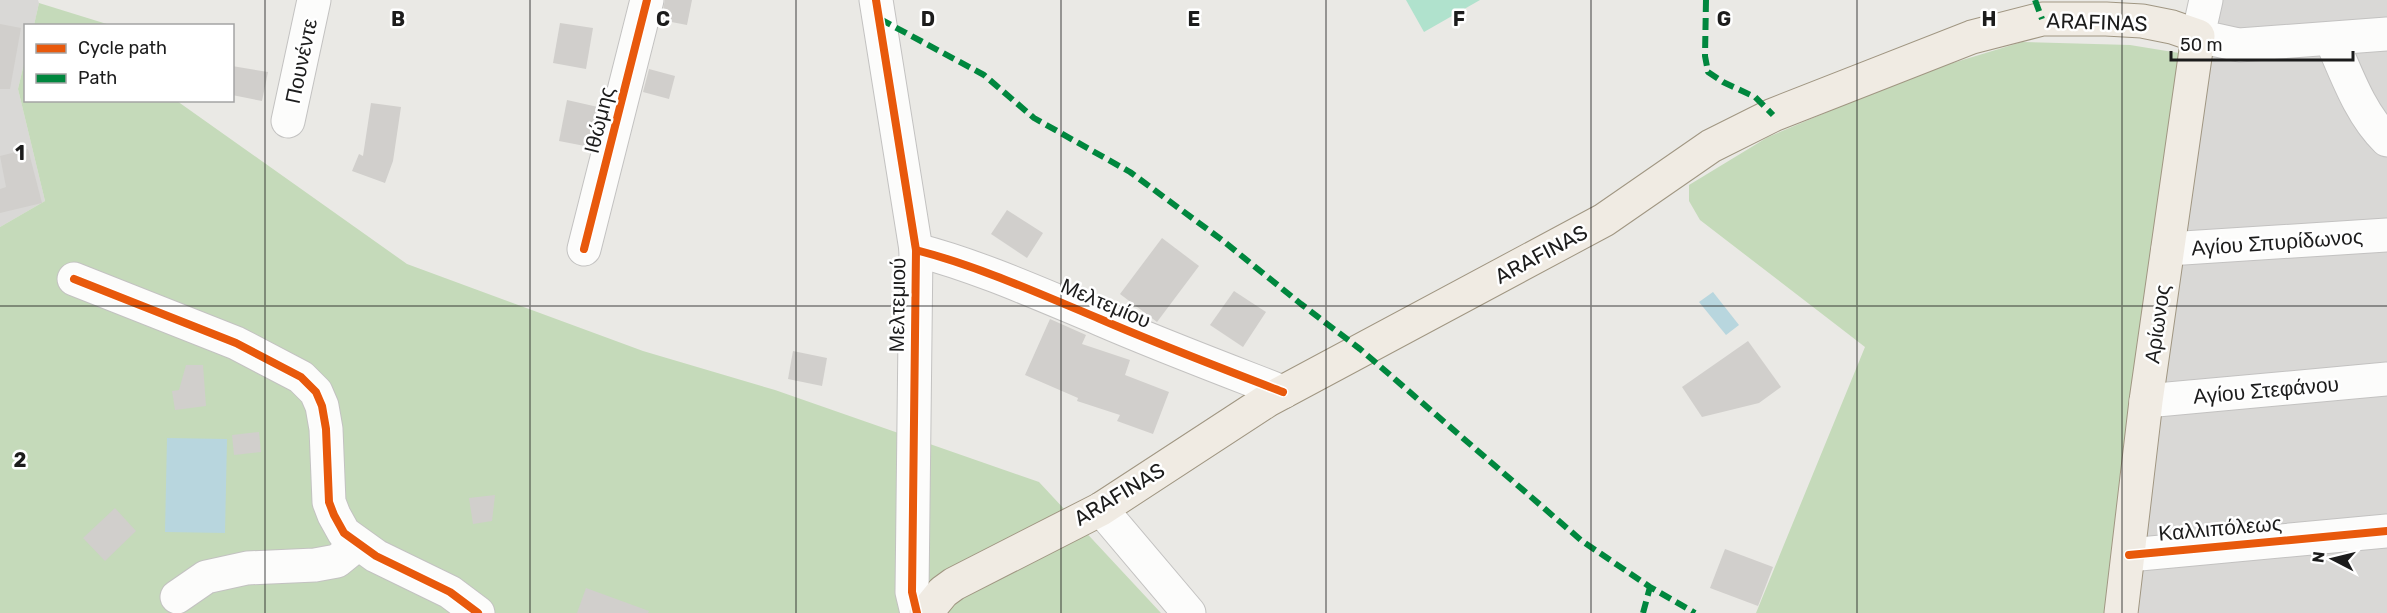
<svg xmlns="http://www.w3.org/2000/svg" width="2387" height="613" font-family="Rubik,sans-serif">
	<rect width="100%" height="100%" fill="#eae9e5"/>
	<g fill="#d9d8d6">
		<polygon points="0,0 38,0 39,3 34,25 26,26 25,59 18,89 45,201 0,227"/>
		<polygon points="2218,0 2387,0 2387,613 2138,613 2159,395"/>
	</g>
	<g fill="#c5daba">
		<polygon points="39,3 110,25 34,25"/>
		<polygon points="2022,42 2130,45 2179,53 2106,613 1756,613 1865,347 1700,220 1689,201 1689,185 1768,137 1825,113 1903,78"/>
		<polygon points="25,59 26,100 177,101 407,264 643,351 775,390 1039,482 1161,613 0,613 0,227 45,201 18,89"/>
	</g>
	<polygon fill="#b0e2cd" points="1406,0 1480,0 1424,32"/>
	<g fill="#b8d6de">
		<polygon points="1713,292 1739,325 1726,335 1699,302"/>
		<polygon points="167,438 227,439 225,533 165,532"/>
	</g>
	<g fill="#d1cfcc">
		<polygon points="665,0 692,0 687,25 661,20"/>
		<polygon points="560,23 593,28 586,69 553,63"/>
		<polygon points="0,24 21,28 10,89 0,89"/>
		<polygon points="232,66 268,72 262,101 232,95"/>
		<polygon points="649,69 675,76 669,99 643,92"/>
		<polygon points="567,100 598,107 590,147 559,141"/>
		<polygon points="371,103 401,107 393,161 385,183 352,171 359,154 363,156"/>
		<polygon points="28,149 42,203 0,213 0,189 6,187 0,156"/>
		<polygon points="1007,210 1043,233 1027,258 991,234"/>
		<polygon points="1162,238 1199,266 1157,322 1120,294"/>
		<polygon points="1234,291 1266,312 1243,347 1210,325"/>
		<polygon points="1050,319 1086,335 1082,344 1130,360 1125,375 1169,392 1153,434 1117,421 1120,415 1077,401 1078,398 1025,375"/>
		<polygon points="1748,341 1781,387 1759,403 1702,417 1682,387"/>
		<polygon points="793,351 827,358 822,386 788,379"/>
		<polygon points="186,365 203,365 206,406 175,410 172,391 179,390"/>
		<polygon points="259,432 261,452 234,455 232,435"/>
		<polygon points="495,495 492,521 473,524 469,498"/>
		<polygon points="115,508 136,531 105,561 83,538"/>
		<polygon points="1725,549 1773,567 1758,606 1710,588"/>
		<polygon points="586,588 649,611 648,613 577,613"/>
	</g>
	<g fill="none" stroke-linecap="round" stroke-linejoin="round">
		<g stroke="#c3c2c1" stroke-width="35">
			<g id="minor">
				<polyline points="876,0 916,250 912,592 917,613"/>
				<polyline points="2206,0 2198,36 2239,45 2387,34"/>
				<path d="M2331 39C2346 73 2360 114 2387 140"/>
				<polyline points="288,121 314,0"/>
				<polyline points="584,249 647,0"/>
				<polyline points="2168,249 2387,235"/>
				<path d="M916 250C978 266 1040 294 1100 319 1160 345 1221 368 1283 392"/>
				<polyline points="74,279 236,343 301,377 316,392 322,406 326,429 329,502 334,515 344,533 376,556 450,592 478,613"/>
				<polyline points="2146,401 2387,379"/>
				<polyline points="1101,509 1189,613"/>
				<polyline points="2129,555 2387,531"/>
				<polyline points="177,597 206,577 247,568 315,565 337,561 358,544"/>
			</g>
		</g>
		<g stroke="#a09682" stroke-width="35">
			<polyline id="major" points="926,613 943,592 954,584 1101,509 1268,400 1604,220 1711,146 1773,115 1972,37 2042,19 2106,19 2142,21 2172,27 2198,36 2146,401 2121,613"/>
		</g>
		<use href="#minor" stroke="#fcfcfb" stroke-width="33"/>
		<use href="#major" stroke="#f0ebe3" stroke-width="33"/>
		<g stroke="#00873e" stroke-width="6" stroke-dasharray="12 6" stroke-linecap="butt">
			<polyline points="1706,0 1705,56 1708,72 1723,82 1755,97 1773,115"/>
			<polyline points="2035,0 2042,19"/>
			<polyline points="880,19 984,75 1034,118 1130,172 1222,240 1301,304 1360,349 1582,541 1650,587 1695,613"/>
			<polyline points="1643,613 1650,587"/>
		</g>
		<g stroke="#fff" stroke-width="11">
			<g id="cycleway">
				<polyline points="876,0 916,250 912,592 917,613"/>
				<polyline points="584,249 647,0"/>
				<path d="M916 250C978 266 1040 294 1100 319 1160 345 1221 368 1283 392"/>
				<polyline points="74,279 236,343 301,377 316,392 322,406 326,429 329,502 334,515 344,533 376,556 450,592 478,613"/>
				<polyline points="2129,555 2387,531"/>
			</g>
		</g>
		<use href="#cycleway" stroke="#e8590c" stroke-width="8"/>
	</g>
	<path fill="none" stroke="#1c1c1c" stroke-width="1.5" stroke-opacity="0.55" d="M265 0V613M530 0V613M796 0V613M1061 0V613M1326 0V613M1591 0V613M1857 0V613M2122 0V613M0 306H2387"/>
	<g text-anchor="middle" dominant-baseline="central" stroke-width="5" stroke-linejoin="round" paint-order="stroke">
		<g font-size="21" fill="#1c1c1c" stroke="#fff">
			<text transform="translate(2097 22) rotate(2)">ARAFINAS</text>
			<text transform="translate(301 61) rotate(-78)">Πουνέντε</text>
			<text transform="translate(599 120) rotate(-76)">Ιθώμης</text>
			<text transform="translate(2277 242) rotate(-4)">Αγίου Σπυρίδωνος</text>
			<text transform="translate(1541 254) rotate(-28)">ARAFINAS</text>
			<text transform="translate(1106 303) rotate(23)">Μελτεμίου</text>
			<text transform="translate(897 305) rotate(-89)">Μελτεμιού</text>
			<text transform="translate(2157 324) rotate(-82)">Αρίωνος</text>
			<text transform="translate(2266 390) rotate(-5)">Αγίου Στεφάνου</text>
			<text transform="translate(1119 494) rotate(-31)">ARAFINAS</text>
			<text transform="translate(2220 528) rotate(-5)">Καλλιπόλεως</text>
		</g>
	</g>
	<g font-size="20" text-anchor="middle" font-weight="bold" fill="#1c1c1c" stroke="#fff" stroke-width="5" stroke-linejoin="round" paint-order="stroke">
		<text x="398" y="26">B</text>
		<text x="663" y="26">C</text>
		<text x="928" y="26">D</text>
		<text x="1194" y="26">E</text>
		<text x="1459" y="26">F</text>
		<text x="1724" y="26">G</text>
		<text x="1989" y="26">H</text>
		<text x="20" y="160">1</text>
		<text x="20" y="467">2</text>
	</g>
	<rect x="24" y="24" width="210" height="78" fill="#ffffff" stroke="#a4a4a4" stroke-width="1.5"/>
	<rect x="36" y="44" width="30" height="9" fill="#e8590c" stroke="#a4a4a4" stroke-width="1.5"/>
	<text x="78" y="54" font-size="18" fill="#1c1c1c">Cycle path</text>
	<rect x="36" y="74" width="30" height="9" fill="#00873e" stroke="#a4a4a4" stroke-width="1.5"/>
	<text x="78" y="84" font-size="18" fill="#1c1c1c">Path</text>
	<g transform="translate(2333 559) rotate(277)" stroke="#ffffff" stroke-width="4.5" paint-order="stroke">
	<path d="M0-4.5L10 22L0 15L-10 22Z" fill="#1c1c1c"/>
	<text y="-9" font-size="16" font-weight="bold" text-anchor="middle" fill="#1c1c1c">N</text>
	</g>
	<path d="M2171 51v9h182v-9" fill="none" stroke="#1c1c1c" stroke-width="3"/>
	<text x="2180" y="51" font-size="18" fill="#1c1c1c" stroke="#ffffff" stroke-width="4.5" paint-order="stroke">50 m</text>
</svg>
